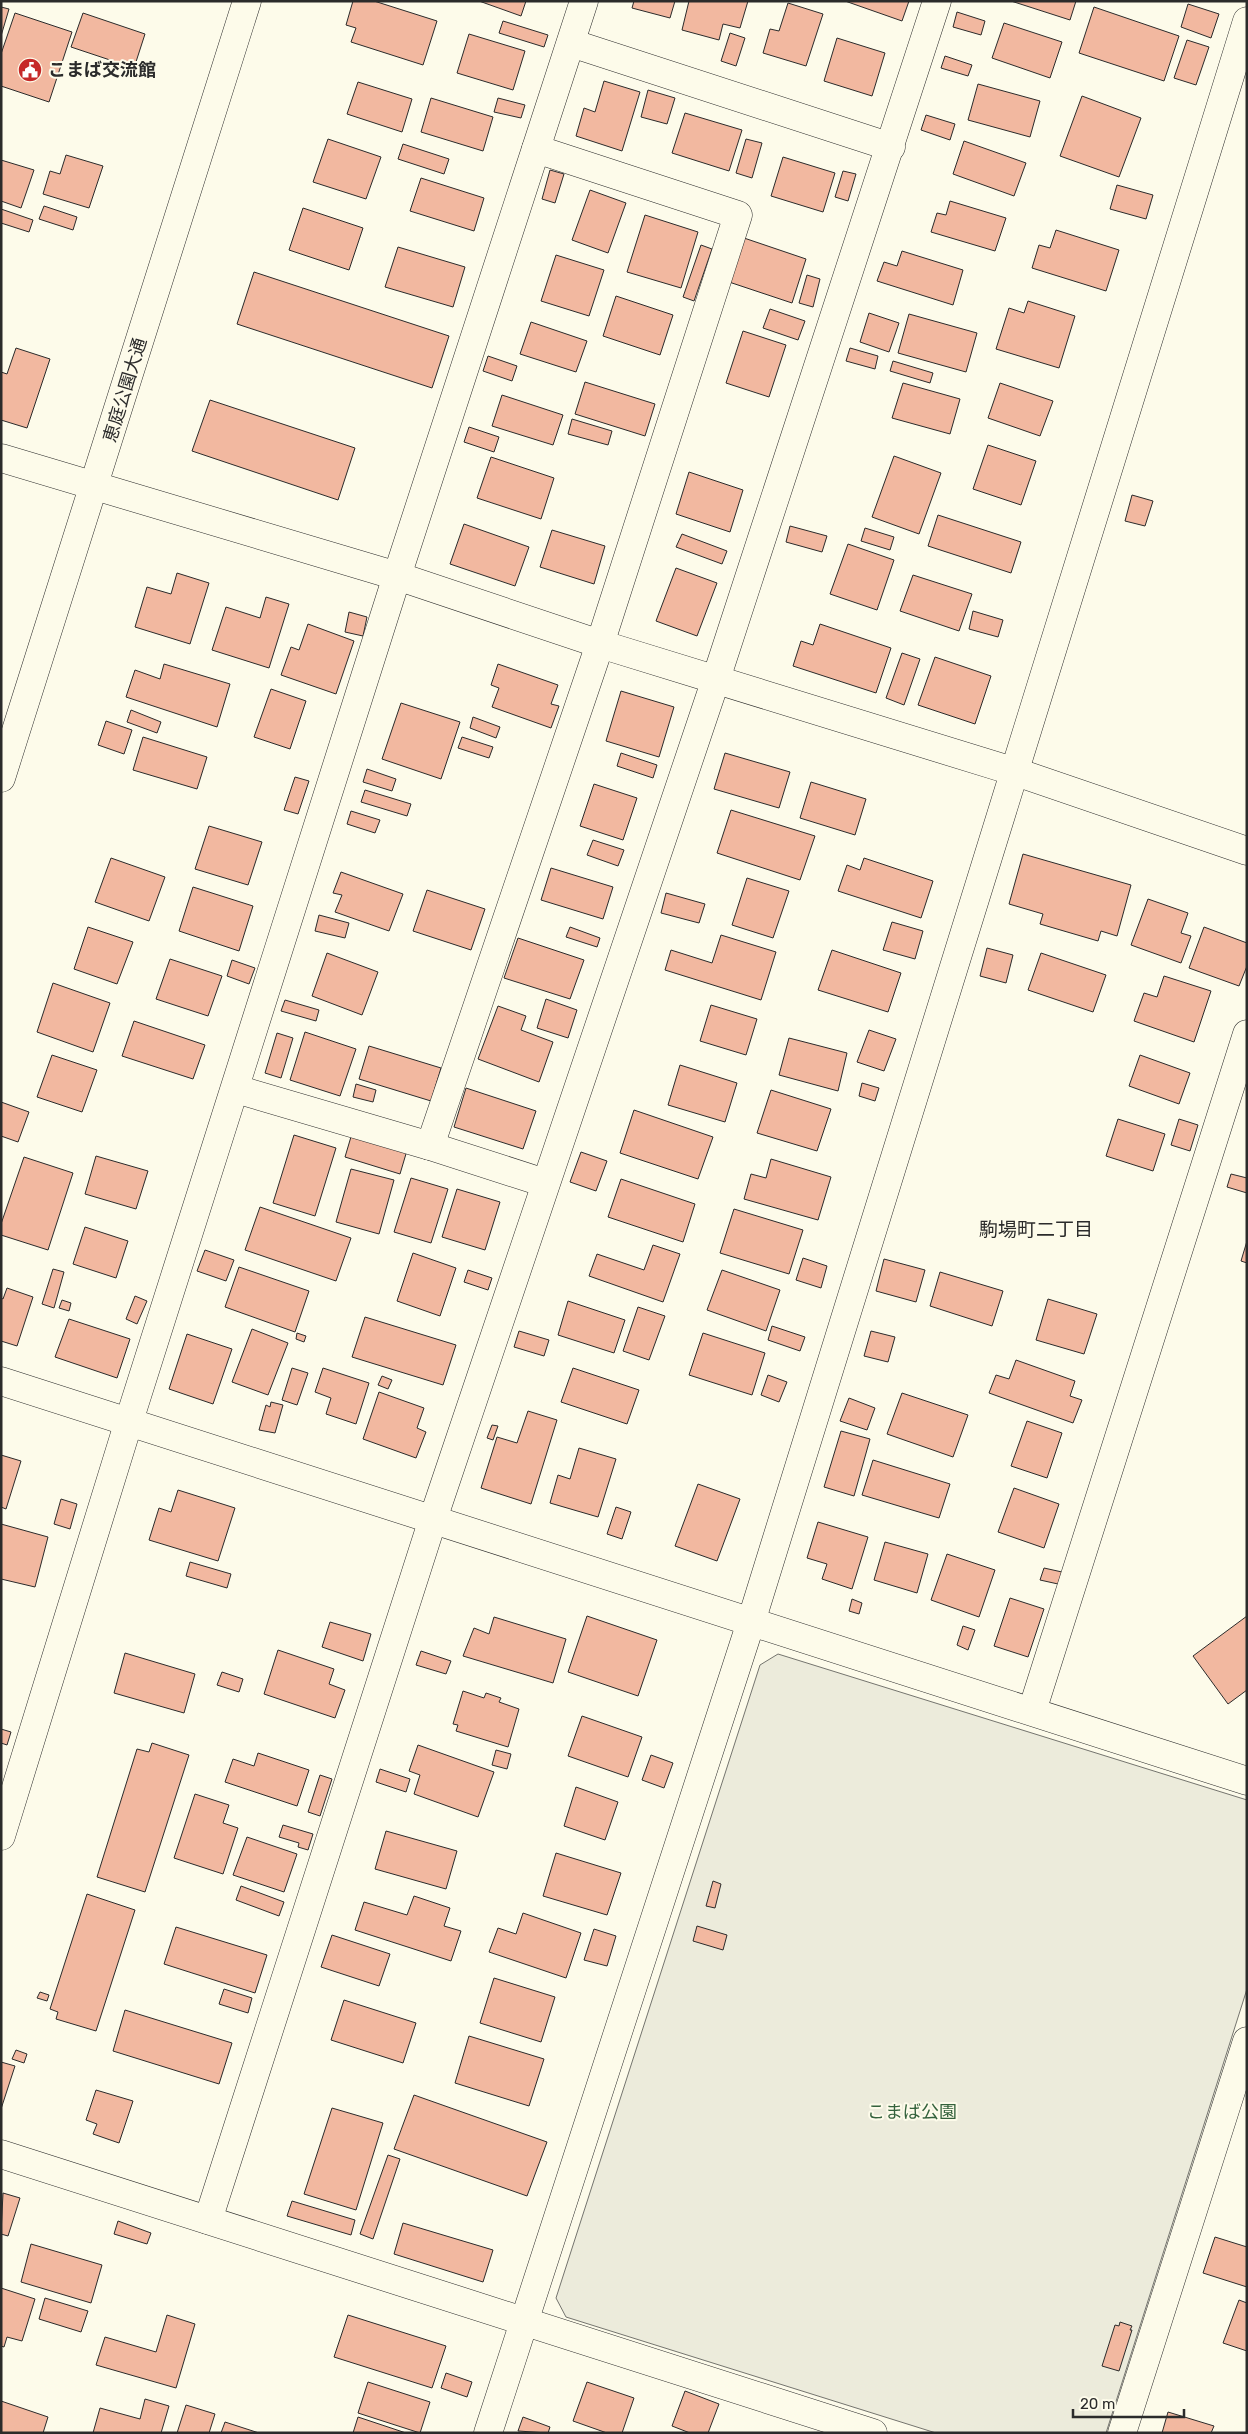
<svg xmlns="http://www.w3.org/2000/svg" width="1248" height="2434" font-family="Rubik,'Noto Sans JP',sans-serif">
	<rect width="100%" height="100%" fill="#fdfbea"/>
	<polygon fill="#ecebdb" stroke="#74746e" points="778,1654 1247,1800 1247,1989 1106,2433 936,2433 566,2317 556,2298 760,1665"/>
	<g fill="#f2b8a0" stroke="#2b2b2b">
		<polygon points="353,1 374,1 437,21 423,65 351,42 356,28 346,25"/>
		<polygon points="479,1 526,1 521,16"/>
		<polygon points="634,1 675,1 670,18 632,8"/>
		<polygon points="689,1 748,1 740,28 723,24 719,40 682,30"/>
		<polygon points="845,1 909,1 902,21"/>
		<polygon points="1011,1 1076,1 1070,20"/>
		<polygon points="788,3 823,14 806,66 763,53 770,29 779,31"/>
		<polygon points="1188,4 1219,14 1211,38 1181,27"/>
		<polygon points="1,7 9,9 1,36"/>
		<polygon points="1094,7 1179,36 1164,81 1079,53"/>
		<polygon points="957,12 985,21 981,35 953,27"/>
		<polygon points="15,13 72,32 49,102 1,86 1,54"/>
		<polygon points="83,13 145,34 134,68 71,47"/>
		<polygon points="503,21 548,35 544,47 499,33"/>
		<polygon points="1004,23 1062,42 1050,78 992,58"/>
		<polygon points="730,33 745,38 736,66 721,61"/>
		<polygon points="469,34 525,51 513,90 457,73"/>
		<polygon points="837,38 885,53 872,96 824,81"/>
		<polygon points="1187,40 1209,47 1196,85 1174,78"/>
		<polygon points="945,56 972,65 968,76 941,68"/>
		<polygon points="604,81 640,92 622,151 576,136 584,108 595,112"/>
		<polygon points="358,82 412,99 402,132 347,114"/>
		<polygon points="978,84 1040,101 1030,137 968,120"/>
		<polygon points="648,90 675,98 667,124 641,117"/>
		<polygon points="1082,96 1141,118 1119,177 1060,156"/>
		<polygon points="431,98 493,117 483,151 421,132"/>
		<polygon points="498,98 525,105 521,118 494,112"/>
		<polygon points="685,113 742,130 729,171 672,153"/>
		<polygon points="926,115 955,124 950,140 921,130"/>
		<polygon points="328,139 381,157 366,199 313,182"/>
		<polygon points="746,139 762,143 752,178 736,173"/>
		<polygon points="964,141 1026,163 1014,196 953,174"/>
		<polygon points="403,144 449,159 444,174 398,159"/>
		<polygon points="66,155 103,166 89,208 43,194 50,171 60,174"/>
		<polygon points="783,157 835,173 823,212 771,196"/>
		<polygon points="1,160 34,170 21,208 1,201"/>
		<polygon points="550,170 564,174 555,203 542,199"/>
		<polygon points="843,171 856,174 848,201 835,197"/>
		<polygon points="421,178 484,198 474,231 410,211"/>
		<polygon points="1117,185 1153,195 1146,219 1110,209"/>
		<polygon points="590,190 626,203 608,253 572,240"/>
		<polygon points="950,201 1006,218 995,251 931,232 937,213 946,215"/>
		<polygon points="44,206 77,217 73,230 39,219"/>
		<polygon points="303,208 363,228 349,270 289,250"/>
		<polygon points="1,209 33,220 29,232 1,223"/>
		<polygon points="645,215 698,232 681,288 627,272"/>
		<polygon points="1056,230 1119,250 1106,291 1032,268 1039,245 1050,248"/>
		<polygon points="744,238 806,259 792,303 729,282"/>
		<polygon points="701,245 712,249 694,301 683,297"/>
		<polygon points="398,247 465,267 453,307 385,287"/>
		<polygon points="902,251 963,270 953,305 877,281 884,262 897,266"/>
		<polygon points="556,255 604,270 589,316 541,301"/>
		<polygon points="254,272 449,336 432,388 237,324"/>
		<polygon points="807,275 820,279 813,307 799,303"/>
		<polygon points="616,296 673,315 660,355 603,336"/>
		<polygon points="1028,301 1075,316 1059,368 996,349 1009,308 1024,313"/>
		<polygon points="770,309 805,321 798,340 763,328"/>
		<polygon points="869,313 899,323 889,352 860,342"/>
		<polygon points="909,314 977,333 966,372 898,353"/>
		<polygon points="531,322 587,341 576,372 520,354"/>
		<polygon points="743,331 786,345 769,397 726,383"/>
		<polygon points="16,348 50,359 27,428 1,420 1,372 7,374"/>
		<polygon points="850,348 878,356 875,369 846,361"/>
		<polygon points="488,356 517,366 512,381 483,371"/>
		<polygon points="893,361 933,373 930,383 890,371"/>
		<polygon points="585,382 655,404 645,436 575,414"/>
		<polygon points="903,383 960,399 950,434 892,418"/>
		<polygon points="1000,383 1053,401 1040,436 988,418"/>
		<polygon points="502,395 563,415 553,445 492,426"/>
		<polygon points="210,400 355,448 338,500 192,451"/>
		<polygon points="572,419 612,431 608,445 568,434"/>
		<polygon points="469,427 499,437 494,452 464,442"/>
		<polygon points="988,445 1036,461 1021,505 973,489"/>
		<polygon points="894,456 941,473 919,534 872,517"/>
		<polygon points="491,457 554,478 541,519 477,498"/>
		<polygon points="689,472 743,490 730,532 676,514"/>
		<polygon points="1132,495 1153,501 1145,526 1125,521"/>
		<polygon points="938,515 1021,542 1011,573 928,546"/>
		<polygon points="464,524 529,547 515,586 450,564"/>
		<polygon points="790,526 827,536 822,552 786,542"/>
		<polygon points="865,528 894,537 890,550 861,541"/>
		<polygon points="552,530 605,546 594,584 540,567"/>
		<polygon points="682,534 727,551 722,564 676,547"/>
		<polygon points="848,544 894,560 877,610 830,594"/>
		<polygon points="676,568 717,583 697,636 656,621"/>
		<polygon points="177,573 209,583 190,644 135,627 147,587 171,594"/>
		<polygon points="913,575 972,594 959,631 900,611"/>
		<polygon points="266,597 289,604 269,668 212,650 226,607 260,618"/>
		<polygon points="973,611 1003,620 998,637 969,629"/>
		<polygon points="349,612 367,617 363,636 345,632"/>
		<polygon points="308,624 354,641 336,694 281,675 291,647 299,650"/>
		<polygon points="820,624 891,648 876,693 793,666 801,641 813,645"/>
		<polygon points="902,653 920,659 904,705 886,698"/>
		<polygon points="935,657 991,676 975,724 918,705"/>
		<polygon points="164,664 230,684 217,727 126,697 135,670 160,679"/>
		<polygon points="498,664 558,685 551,704 559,706 551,728 492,707 499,688 491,685"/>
		<polygon points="271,689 306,701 290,749 254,737"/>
		<polygon points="621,691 674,707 659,757 606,741"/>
		<polygon points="401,703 460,722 441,779 382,759"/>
		<polygon points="131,710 161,722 157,733 127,722"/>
		<polygon points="473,717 500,727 496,738 470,728"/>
		<polygon points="106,721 132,730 124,754 98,745"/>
		<polygon points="143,737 207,757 197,789 133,770"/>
		<polygon points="462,737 493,747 489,758 458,748"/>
		<polygon points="621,753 657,765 653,778 617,766"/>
		<polygon points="725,753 790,772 779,808 714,789"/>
		<polygon points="367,769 396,779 392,791 363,782"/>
		<polygon points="295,777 309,781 298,814 284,810"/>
		<polygon points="811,782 866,799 855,835 800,818"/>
		<polygon points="594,784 637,798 623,840 580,826"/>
		<polygon points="365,790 411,804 407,816 361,802"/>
		<polygon points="731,810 815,836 800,880 717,853"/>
		<polygon points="351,811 380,820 375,833 347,824"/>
		<polygon points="209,826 262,842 248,885 195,869"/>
		<polygon points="593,840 624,850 618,866 587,855"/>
		<polygon points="1023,854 1131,885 1117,936 1101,931 1098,941 1040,924 1043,914 1009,904"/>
		<polygon points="111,858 165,877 149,921 95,902"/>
		<polygon points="864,858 933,881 921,918 838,891 847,865 860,870"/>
		<polygon points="551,868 613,887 603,919 541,900"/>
		<polygon points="341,872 403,894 389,931 335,912 342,895 333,893"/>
		<polygon points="747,878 789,891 773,938 732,925"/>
		<polygon points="193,887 253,906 239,951 179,931"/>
		<polygon points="427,890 485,909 471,950 413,931"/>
		<polygon points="666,893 705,904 699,923 661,913"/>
		<polygon points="1148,899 1188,913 1181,933 1191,936 1181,963 1131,945"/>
		<polygon points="319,915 349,923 345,938 315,931"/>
		<polygon points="892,922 923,931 915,959 883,950"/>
		<polygon points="88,927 133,942 117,984 74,969"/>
		<polygon points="570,927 600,938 597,947 566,937"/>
		<polygon points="1204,927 1247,943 1247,966 1239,986 1189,968"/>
		<polygon points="721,935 776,952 761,1000 665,970 671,950 712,963"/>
		<polygon points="518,938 584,960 570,999 504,978"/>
		<polygon points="987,948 1013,955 1006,983 980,976"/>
		<polygon points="832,950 901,973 888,1012 818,990"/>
		<polygon points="327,953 378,972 362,1015 312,996"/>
		<polygon points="1041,953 1106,975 1093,1012 1028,990"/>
		<polygon points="170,959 222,976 208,1016 156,999"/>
		<polygon points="232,960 255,968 249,984 227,976"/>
		<polygon points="1164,976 1211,991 1194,1042 1134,1021 1144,993 1157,997"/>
		<polygon points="53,983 110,1003 93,1052 37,1032"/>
		<polygon points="546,999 577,1010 568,1038 537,1028"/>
		<polygon points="285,1000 319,1010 316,1021 281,1011"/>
		<polygon points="711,1005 757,1019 746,1055 700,1041"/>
		<polygon points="498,1006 526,1016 521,1030 553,1042 539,1082 478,1059"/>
		<polygon points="134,1021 205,1045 193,1079 122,1056"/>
		<polygon points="869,1030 896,1039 884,1071 857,1062"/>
		<polygon points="305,1032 356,1049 340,1096 290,1080"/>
		<polygon points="277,1033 293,1038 281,1078 265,1073"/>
		<polygon points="789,1038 847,1053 838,1091 779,1075"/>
		<polygon points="369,1046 441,1068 431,1101 359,1079"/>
		<polygon points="52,1055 97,1070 82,1112 37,1097"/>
		<polygon points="1140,1055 1190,1073 1179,1104 1129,1086"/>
		<polygon points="680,1065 737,1083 725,1122 668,1105"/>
		<polygon points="862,1083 879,1088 875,1101 859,1096"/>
		<polygon points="356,1084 376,1090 373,1102 353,1097"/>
		<polygon points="466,1088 536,1111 523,1149 454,1127"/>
		<polygon points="771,1090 831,1109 817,1151 757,1133"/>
		<polygon points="1,1102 29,1112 18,1142 1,1136"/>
		<polygon points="634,1110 713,1137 698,1179 620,1153"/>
		<polygon points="1118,1119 1165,1134 1153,1171 1106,1156"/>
		<polygon points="1179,1119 1198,1125 1190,1151 1171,1145"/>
		<polygon points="353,1130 408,1147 400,1174 345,1157"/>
		<polygon points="294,1135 336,1148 315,1216 273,1203"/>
		<polygon points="581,1152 607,1161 596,1191 570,1182"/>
		<polygon points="96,1156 148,1171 136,1209 85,1194"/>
		<polygon points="24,1157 73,1173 48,1250 1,1235 1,1224"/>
		<polygon points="771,1159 831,1177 818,1220 744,1199 751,1174 766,1178"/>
		<polygon points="351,1169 394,1180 379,1234 336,1222"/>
		<polygon points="1231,1174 1247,1178 1247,1193 1227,1187"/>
		<polygon points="411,1178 448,1189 431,1243 394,1232"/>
		<polygon points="621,1179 695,1204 683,1242 608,1217"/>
		<polygon points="457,1189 500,1202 485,1250 442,1237"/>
		<polygon points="260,1207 351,1238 336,1281 245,1250"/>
		<polygon points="734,1209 803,1230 789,1274 720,1253"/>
		<polygon points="85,1227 128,1241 116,1278 73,1264"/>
		<polygon points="1247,1241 1247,1263 1241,1261"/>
		<polygon points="653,1245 680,1254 663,1302 589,1276 597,1254 644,1270"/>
		<polygon points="205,1250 234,1260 226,1281 197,1271"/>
		<polygon points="413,1253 456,1268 440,1316 397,1301"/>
		<polygon points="803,1258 827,1266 821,1288 796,1280"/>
		<polygon points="884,1259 925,1270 916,1302 876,1291"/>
		<polygon points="239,1267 309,1291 295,1332 225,1307"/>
		<polygon points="53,1269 64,1272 54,1308 42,1304"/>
		<polygon points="468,1270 492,1278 488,1290 464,1282"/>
		<polygon points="722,1270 780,1290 766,1331 707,1310"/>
		<polygon points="940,1272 1003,1291 992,1326 930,1306"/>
		<polygon points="7,1288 33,1297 17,1346 1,1341 1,1298 3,1299"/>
		<polygon points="135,1296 147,1301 137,1324 126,1319"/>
		<polygon points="1048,1299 1097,1314 1084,1354 1036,1340"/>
		<polygon points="62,1300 71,1303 69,1311 59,1308"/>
		<polygon points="568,1301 625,1320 614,1353 558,1335"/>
		<polygon points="638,1307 665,1316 649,1360 623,1351"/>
		<polygon points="365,1317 456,1345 443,1385 352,1357"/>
		<polygon points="69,1319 130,1339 117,1378 55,1357"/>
		<polygon points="772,1326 805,1337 800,1351 768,1340"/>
		<polygon points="252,1329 288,1343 268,1395 232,1382"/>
		<polygon points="519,1331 549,1340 544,1356 514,1347"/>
		<polygon points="871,1331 895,1337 888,1362 864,1356"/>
		<polygon points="297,1333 306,1336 304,1342 296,1339"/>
		<polygon points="703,1333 765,1353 752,1395 689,1375"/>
		<polygon points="187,1334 232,1349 213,1404 169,1389"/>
		<polygon points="1016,1360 1075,1381 1070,1396 1082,1400 1073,1423 989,1393 996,1375 1009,1379"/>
		<polygon points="292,1368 308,1373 297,1405 282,1400"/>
		<polygon points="323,1368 369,1383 356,1424 326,1414 331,1398 315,1392"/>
		<polygon points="573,1368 639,1390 627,1424 561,1402"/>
		<polygon points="768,1375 787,1382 779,1402 761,1395"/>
		<polygon points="382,1376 392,1380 388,1389 378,1385"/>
		<polygon points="379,1392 424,1408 417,1428 426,1432 416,1458 363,1439"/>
		<polygon points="902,1393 968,1415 953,1457 887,1434"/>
		<polygon points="849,1398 875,1408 867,1430 840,1421"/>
		<polygon points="271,1402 283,1405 275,1433 259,1430 266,1405 270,1407"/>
		<polygon points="528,1411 557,1420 531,1504 481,1488 497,1437 517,1443"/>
		<polygon points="1027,1421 1062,1433 1047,1478 1011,1466"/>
		<polygon points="492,1425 498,1426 493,1440 487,1438"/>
		<polygon points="841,1431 870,1439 854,1496 824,1487"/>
		<polygon points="579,1448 616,1459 598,1517 550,1503 558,1475 570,1479"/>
		<polygon points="1,1455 21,1461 6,1509 1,1507"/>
		<polygon points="873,1460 950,1484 939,1518 862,1495"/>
		<polygon points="698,1484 740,1499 717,1561 675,1546"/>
		<polygon points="1014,1488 1059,1504 1044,1548 998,1532"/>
		<polygon points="178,1490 235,1508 218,1561 149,1540 159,1508 171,1512"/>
		<polygon points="61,1499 77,1504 70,1529 54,1524"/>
		<polygon points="616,1507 631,1512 622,1539 607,1534"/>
		<polygon points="818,1522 868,1537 852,1589 822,1579 827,1564 807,1558"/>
		<polygon points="1,1524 48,1537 35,1587 1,1579"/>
		<polygon points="885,1542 928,1554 917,1593 874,1580"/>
		<polygon points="947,1554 995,1570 979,1617 931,1600"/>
		<polygon points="190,1562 231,1574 227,1588 186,1576"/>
		<polygon points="1044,1568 1062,1572 1058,1584 1040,1580"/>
		<polygon points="1010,1598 1044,1609 1028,1657 994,1646"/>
		<polygon points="852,1599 862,1603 859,1614 849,1611"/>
		<polygon points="587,1616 657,1640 638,1696 568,1672"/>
		<polygon points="1247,1616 1247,1690 1228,1704 1193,1656"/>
		<polygon points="494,1617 566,1639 553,1683 463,1656 474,1628 489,1634"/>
		<polygon points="330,1622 371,1634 363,1661 322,1647"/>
		<polygon points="963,1626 975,1630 968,1650 957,1645"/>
		<polygon points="278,1650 334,1669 329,1684 345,1690 335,1718 264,1694"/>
		<polygon points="421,1651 451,1661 446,1674 416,1665"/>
		<polygon points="125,1653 195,1674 184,1713 114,1693"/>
		<polygon points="222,1672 243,1679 239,1692 217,1685"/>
		<polygon points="463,1691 484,1698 486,1693 501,1698 499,1702 519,1709 508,1747 456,1731 458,1725 453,1724"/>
		<polygon points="582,1716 642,1737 628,1777 568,1756"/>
		<polygon points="1,1729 11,1732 7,1745 1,1743"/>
		<polygon points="152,1743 189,1755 145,1892 97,1877 137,1749 149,1752"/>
		<polygon points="418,1745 494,1772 478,1817 414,1794 420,1775 409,1771"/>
		<polygon points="496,1750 511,1754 507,1769 492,1765"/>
		<polygon points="258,1753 309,1770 297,1806 225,1782 233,1759 254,1766"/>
		<polygon points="651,1755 673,1763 664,1788 642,1780"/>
		<polygon points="380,1769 410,1779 406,1792 376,1782"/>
		<polygon points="320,1775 332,1779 320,1816 308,1812"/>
		<polygon points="576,1787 618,1802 605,1840 564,1826"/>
		<polygon points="195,1794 229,1805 223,1823 238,1828 223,1874 174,1858"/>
		<polygon points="283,1825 313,1834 308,1850 298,1847 299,1843 279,1837"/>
		<polygon points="386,1831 457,1851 446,1889 375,1869"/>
		<polygon points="247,1837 297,1854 284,1892 233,1875"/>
		<polygon points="556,1853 621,1873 607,1915 543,1896"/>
		<polygon points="713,1881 721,1884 715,1908 706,1906"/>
		<polygon points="241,1886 284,1902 279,1916 236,1900"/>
		<polygon points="87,1894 135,1910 96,2031 56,2019 58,2012 50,2009"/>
		<polygon points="414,1896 450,1908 444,1926 461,1931 451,1961 355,1930 364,1902 407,1915"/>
		<polygon points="523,1913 581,1933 566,1978 489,1952 498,1928 516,1934"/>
		<polygon points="697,1926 727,1935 723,1950 693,1941"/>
		<polygon points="176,1927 267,1955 255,1993 164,1964"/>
		<polygon points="594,1929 616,1936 607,1966 584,1960"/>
		<polygon points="332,1935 390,1954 379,1986 321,1967"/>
		<polygon points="494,1978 555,1997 541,2042 480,2023"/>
		<polygon points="224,1989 252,1998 248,2013 219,2004"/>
		<polygon points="40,1992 49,1995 47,2001 37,1998"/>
		<polygon points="344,2000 416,2023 403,2063 331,2040"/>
		<polygon points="125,2010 232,2043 219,2084 113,2051"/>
		<polygon points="469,2036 544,2059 529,2106 455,2083"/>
		<polygon points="16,2050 27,2054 24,2063 12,2059"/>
		<polygon points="1,2062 15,2066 1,2109"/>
		<polygon points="96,2090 133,2101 119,2143 93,2134 97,2124 86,2120"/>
		<polygon points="414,2095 547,2142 527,2196 394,2149"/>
		<polygon points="332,2108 383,2123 356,2210 304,2194"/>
		<polygon points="388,2155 400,2159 373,2239 360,2234"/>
		<polygon points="3,2193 20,2198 8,2236 1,2234"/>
		<polygon points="292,2201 355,2220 351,2235 287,2216"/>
		<polygon points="118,2221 151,2233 147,2244 114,2234"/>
		<polygon points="403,2223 493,2250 483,2282 394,2254"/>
		<polygon points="1215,2237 1247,2247 1247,2287 1203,2273"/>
		<polygon points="31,2244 102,2265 91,2303 21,2282"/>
		<polygon points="1,2288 35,2299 22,2341 7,2337 4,2347 1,2346"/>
		<polygon points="45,2298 88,2311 81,2332 39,2319"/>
		<polygon points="1239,2300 1247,2303 1247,2351 1223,2343"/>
		<polygon points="167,2315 195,2324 176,2388 96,2365 105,2337 156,2352"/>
		<polygon points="348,2315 446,2346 432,2388 334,2357"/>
		<polygon points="1120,2322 1132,2326 1130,2330 1132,2330 1119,2371 1102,2366 1115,2325 1119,2326"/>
		<polygon points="446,2373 472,2382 467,2397 441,2388"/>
		<polygon points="368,2382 430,2402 420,2433 358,2413"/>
		<polygon points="587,2382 634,2398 622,2433 607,2433 573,2421"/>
		<polygon points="685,2391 719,2404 708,2433 690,2433 672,2426"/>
		<polygon points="145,2399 169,2406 161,2433 93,2433 100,2408 140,2419"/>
		<polygon points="1,2401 48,2417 43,2433 1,2433"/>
		<polygon points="186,2405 215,2414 209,2433 177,2433"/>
		<polygon points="1168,2412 1214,2426 1211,2433 1162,2433"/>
		<polygon points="358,2417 406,2433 353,2433"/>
		<polygon points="523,2417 550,2427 548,2433 518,2431"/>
		<polygon points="225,2422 259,2433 221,2433"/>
	</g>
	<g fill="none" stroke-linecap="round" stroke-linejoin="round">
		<g stroke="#2b2b2b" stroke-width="29">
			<g id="street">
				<polyline points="571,43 891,147"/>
				<polyline points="236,1089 430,1146 545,1183"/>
				<polyline points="430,1146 600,644 738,215 536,149"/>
				<polyline points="1032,1711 1247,1034"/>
				<polyline points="1,1836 129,1421 397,576 584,1"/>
				<polyline points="1,2154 873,2433"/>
				<polyline points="208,2220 433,1519 716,679 937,1"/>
				<polyline points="1122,2433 1247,2041"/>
			</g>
		</g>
		<g stroke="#2b2b2b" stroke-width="29">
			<g id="secondary">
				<polyline points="1,458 397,576 600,644 1016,772 1247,851"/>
				<polyline points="1,778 247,1"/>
				<polyline points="1,1381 1247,1781"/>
				<polyline points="488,2433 751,1622 1247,21"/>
			</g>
		</g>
		<use href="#street" stroke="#fdfbea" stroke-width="28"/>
		<use href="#secondary" stroke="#fdfbea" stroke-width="28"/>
	</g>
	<defs>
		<g id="civic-disc" transform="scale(1.25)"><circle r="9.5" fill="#c62828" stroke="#fdfbea"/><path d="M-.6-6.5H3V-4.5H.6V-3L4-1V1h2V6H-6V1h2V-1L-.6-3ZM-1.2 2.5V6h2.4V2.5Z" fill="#fff"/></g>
	</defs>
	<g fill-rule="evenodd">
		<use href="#civic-disc" x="30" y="70"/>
	</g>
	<g text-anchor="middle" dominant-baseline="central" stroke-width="4" stroke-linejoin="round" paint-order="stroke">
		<g font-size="18" font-weight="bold" fill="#2b2b2b" stroke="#fdfbea" text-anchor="start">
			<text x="48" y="70">こまば交流館</text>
		</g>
		<g font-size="18" fill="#2b2b2b" stroke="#fdfbea">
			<text transform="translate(125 390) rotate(-73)">恵庭公園大通</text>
		</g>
		<g font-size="18" fill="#34623c" stroke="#fdfbea">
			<text x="912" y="2112">こまば公園</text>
		</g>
		<g font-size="19" fill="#2b2b2b" stroke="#fdfbea">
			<text x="1036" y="1229">駒場町二丁目</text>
		</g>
	</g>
	<rect width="1248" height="2434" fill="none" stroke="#2b2b2b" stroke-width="5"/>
	<path d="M1073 2409v8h111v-8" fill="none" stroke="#2b2b2b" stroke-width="2.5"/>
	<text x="1080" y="2409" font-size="15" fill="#2b2b2b" stroke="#fdfbea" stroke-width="4" paint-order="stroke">20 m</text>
</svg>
